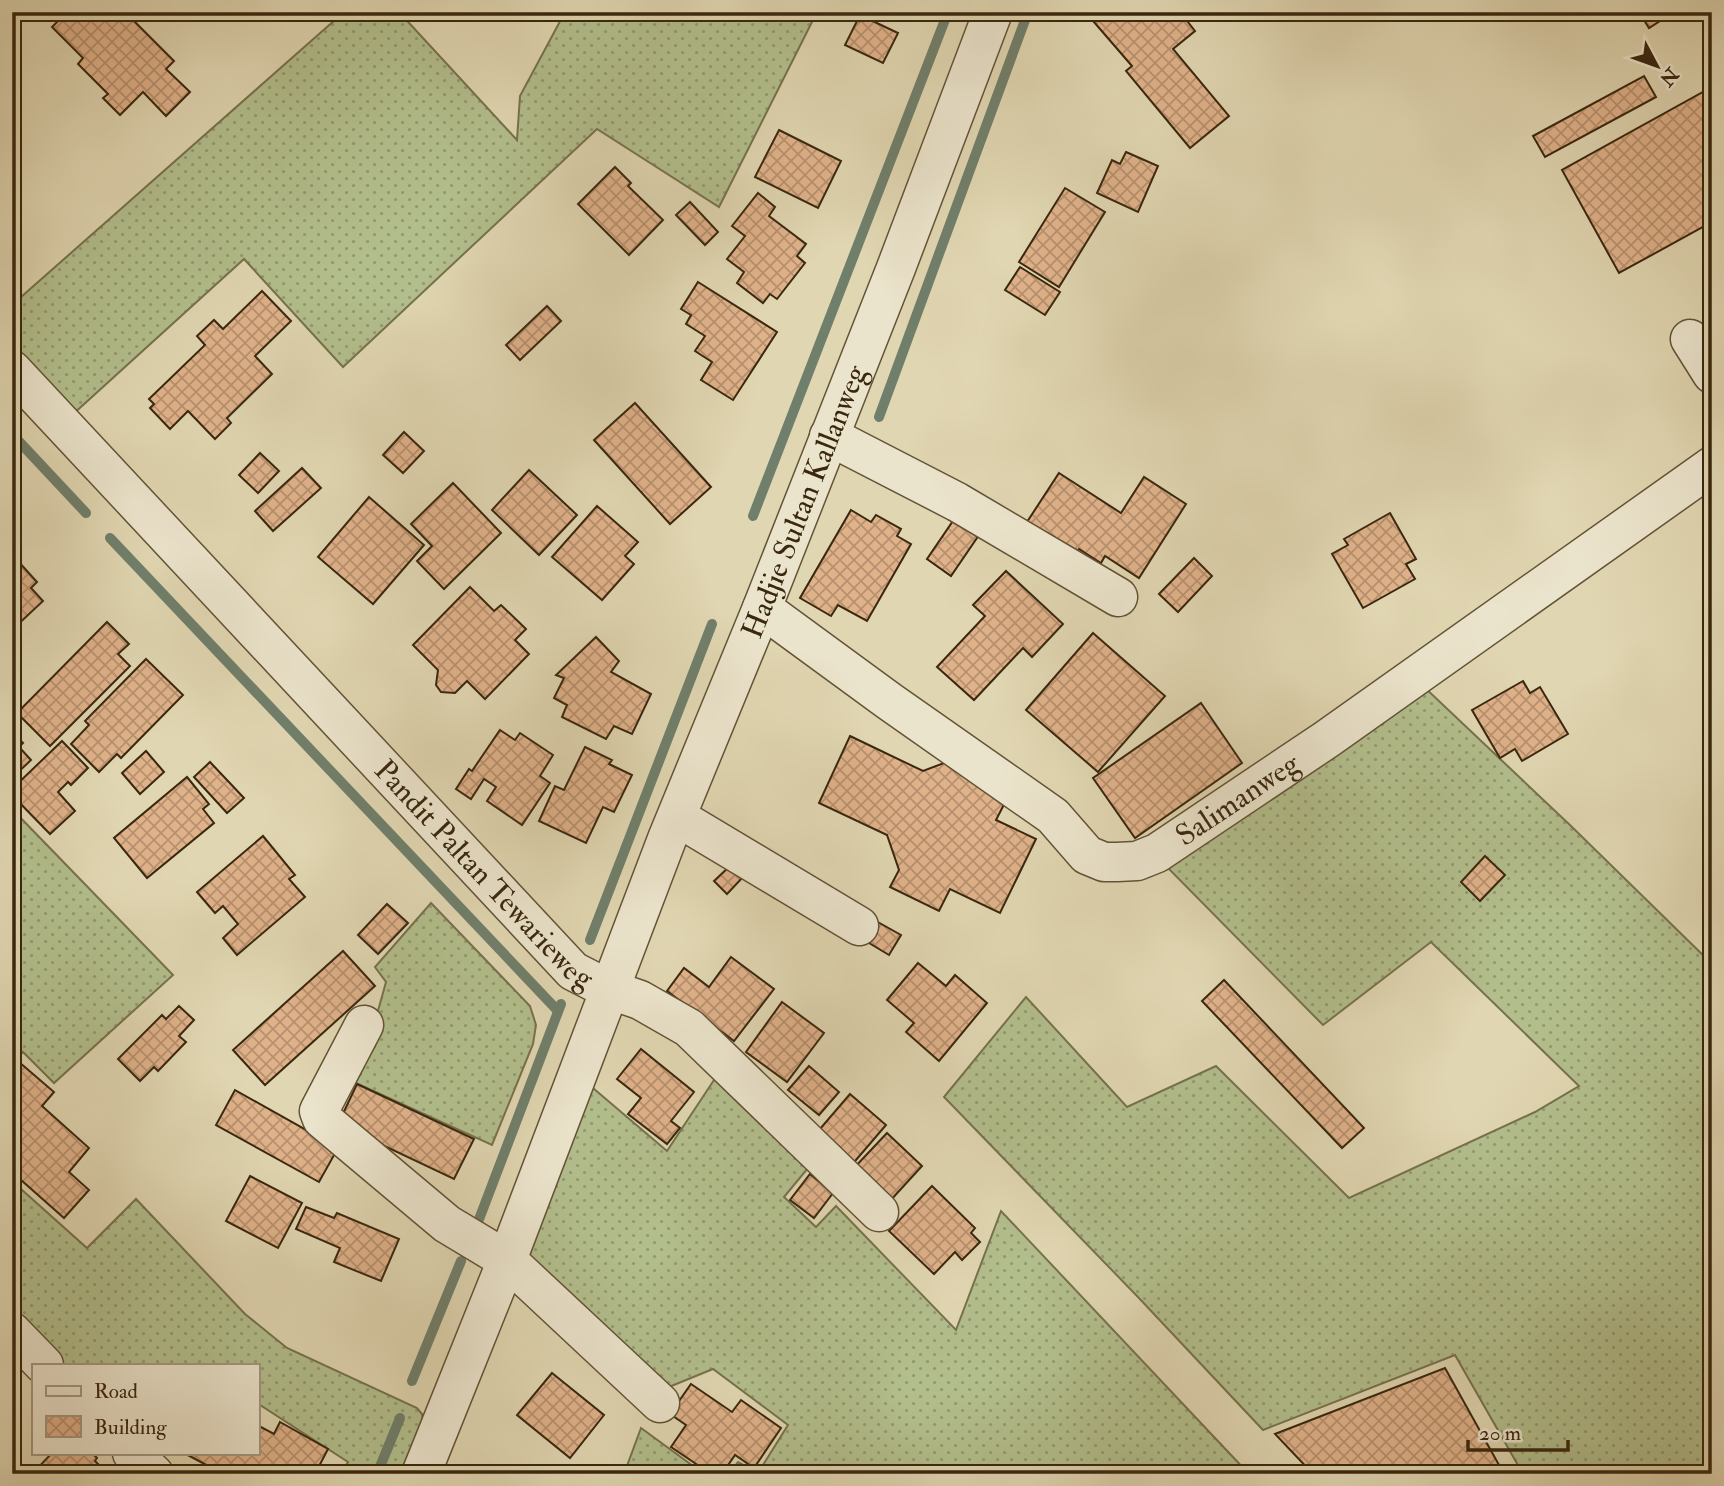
<svg xmlns="http://www.w3.org/2000/svg" width="1724" height="1486" font-family="'IM FELL Double Pica',serif">
	<defs>
		<pattern id="grass-dots" width="8" height="8" patternUnits="userSpaceOnUse" patternTransform="scale(1.75)"><rect width="8" height="8" fill="#b2be8c"/><path d="M2 2h.1M6 6h.1" fill="none" stroke="#929a71" stroke-width="1.8" stroke-linecap="round"/></pattern>
		<pattern id="building-cross-hatch" width="8" height="8" patternUnits="userSpaceOnUse" patternTransform="scale(1.75)"><rect width="8" height="8" fill="#e0b28a"/><path d="M0 0l8 8M0 8l8-8" fill="none" stroke="#b7916f"/></pattern>
	</defs>
	<rect width="100%" height="100%" fill="#e0d6b1"/>
	<filter id="stains"><feTurbulence type="fractalNoise" baseFrequency=".00286" numOctaves="4"/><feColorMatrix values="0 0 0 0 .2 0 0 0 0 .09 0 0 0 0 .02 0 0 0 .5 -.17"/></filter>
	<radialGradient id="worn" r=".72"><stop offset=".6" stop-color="#630" stop-opacity="0"/><stop offset="1" stop-color="#630" stop-opacity=".3"/></radialGradient>
	<g fill="url(#grass-dots)" stroke="#76724d" stroke-width="2">
		<polygon points="344,12 399,12 517,140 520,96 565,12 817,12 719,207 597,129 343,367 244,259 72,415 12,350 12,305"/>
		<polygon points="1422,685 1571,826 1712,964 1712,1474 1523,1474 1455,1355 1263,1430 1137,1296 944,1097 1026,997 1127,1107 1216,1066 1349,1198 1535,1112 1579,1086 1431,942 1323,1025 1164,864"/>
		<polygon points="13,810 173,975 54,1083 23,1052 12,1064"/>
		<polygon points="431,903 530,1006 536,1025 533,1044 492,1145 347,1079 371,1036 386,982 375,967"/>
		<polygon points="718,1074 813,1162 784,1197 816,1227 836,1206 956,1330 1001,1211 1249,1474 729,1474 738,1462 758,1473 788,1425 713,1369 664,1389 529,1262 528,1250 587,1083 667,1151"/>
		<polygon points="12,1181 87,1248 136,1199 245,1314 287,1348 417,1408 422,1414 423,1422 404,1474 341,1474 348,1462 257,1403 257,1365 56,1365 12,1316"/>
		<polygon points="641,1428 704,1474 624,1474"/>
	</g>
	<g fill="none" stroke-linecap="round" stroke-linejoin="round">
		<g stroke="#707f6b" stroke-width="10">
			<polyline points="879,417 1028,12"/>
			<polyline points="12,434 86,513"/>
			<polyline points="753,516 948,12"/>
			<polyline points="110,538 558,1011"/>
			<polyline points="590,940 712,624"/>
			<polyline points="478,1222 561,1004"/>
			<polyline points="412,1381 461,1261"/>
			<polyline points="377,1474 400,1418"/>
		</g>
	</g>
	<g fill="url(#building-cross-hatch)" stroke="#39270e" stroke-width="2">
		<polygon points="67,12 132,12 139,18 135,22 174,61 166,69 190,92 166,116 143,92 120,115 103,98 108,94 78,64 83,58 52,27"/>
		<polygon points="1106,12 1180,12 1195,31 1173,49 1229,116 1190,148 1126,71 1132,66 1094,22"/>
		<polygon points="1639,12 1674,12 1649,28"/>
		<polygon points="860,15 898,33 883,63 845,45"/>
		<polygon points="1644,76 1656,97 1545,157 1533,136"/>
		<polygon points="1712,87 1712,222 1619,273 1562,170"/>
		<polygon points="779,130 841,161 818,208 755,177"/>
		<polygon points="1126,152 1158,166 1138,212 1097,193 1112,160 1120,164"/>
		<polygon points="615,167 631,183 628,186 663,220 629,255 578,204"/>
		<polygon points="1065,188 1105,212 1059,287 1019,262"/>
		<polygon points="758,193 775,207 769,216 806,244 797,256 805,263 777,299 770,294 763,303 737,283 744,272 727,259 745,236 732,226"/>
		<polygon points="690,202 718,232 705,245 676,215"/>
		<polygon points="1020,267 1060,292 1045,315 1005,290"/>
		<polygon points="698,282 777,332 733,400 701,380 712,362 695,351 705,336 686,324 691,315 681,309"/>
		<polygon points="262,291 291,321 255,356 272,374 227,418 231,423 215,439 188,411 170,429 150,408 154,404 149,399 205,345 197,336 214,320 223,329"/>
		<polygon points="547,306 561,321 520,360 506,345"/>
		<polygon points="635,403 711,487 670,524 594,440"/>
		<polygon points="404,432 424,451 403,473 383,455"/>
		<polygon points="260,453 279,471 258,493 239,475"/>
		<polygon points="302,468 321,488 273,531 255,511"/>
		<polygon points="529,470 577,515 539,555 492,510"/>
		<polygon points="1059,473 1121,513 1144,477 1186,504 1139,578 1105,556 1101,563 1079,549 1074,556 1025,525"/>
		<polygon points="453,483 501,533 444,589 417,561 432,546 411,524"/>
		<polygon points="369,497 424,545 373,604 318,557"/>
		<polygon points="597,506 638,542 625,556 634,564 602,600 552,557"/>
		<polygon points="851,510 871,522 876,515 901,529 897,536 911,544 867,621 838,605 831,616 800,598"/>
		<polygon points="1390,513 1416,559 1406,564 1415,579 1363,608 1332,554 1348,545 1344,539"/>
		<polygon points="955,518 979,535 951,576 927,559"/>
		<polygon points="1194,558 1212,576 1178,612 1159,594"/>
		<polygon points="17,560 37,582 31,588 43,601 12,630 12,564"/>
		<polygon points="1006,571 1063,624 1032,657 1023,648 974,700 937,667 985,616 973,605"/>
		<polygon points="470,587 494,611 501,605 526,629 515,640 529,654 485,699 467,681 455,693 441,692 436,685 438,670 413,645"/>
		<polygon points="107,622 129,644 118,654 130,666 50,746 17,713"/>
		<polygon points="1093,633 1165,696 1098,772 1026,710"/>
		<polygon points="596,637 619,661 611,672 651,694 632,734 614,726 606,739 562,717 567,705 554,698 564,678 556,675"/>
		<polygon points="146,659 183,695 121,758 117,754 99,772 71,744 89,725 85,721"/>
		<polygon points="1523,681 1530,693 1540,687 1568,734 1522,761 1515,749 1500,758 1472,710"/>
		<polygon points="1201,703 1242,763 1135,838 1093,778"/>
		<polygon points="500,730 515,740 520,733 553,755 540,776 550,783 522,825 487,801 496,787 484,779 471,799 456,789 469,769 472,771"/>
		<polygon points="12,732 23,743 19,747 31,760 12,778"/>
		<polygon points="850,736 923,771 952,760 1012,789 996,820 1036,839 1000,913 950,889 939,911 890,887 899,870 887,835 819,803"/>
		<polygon points="62,741 88,768 71,785 68,782 58,792 75,811 50,834 12,795 12,789"/>
		<polygon points="585,747 612,760 609,764 632,775 614,812 603,807 586,843 539,821 555,786 564,790"/>
		<polygon points="146,751 164,772 140,794 122,773"/>
		<polygon points="210,762 244,798 227,813 194,777"/>
		<polygon points="187,777 209,804 203,809 214,823 147,878 114,838"/>
		<polygon points="263,836 295,875 289,879 305,897 237,955 223,938 238,924 223,906 215,913 197,892"/>
		<polygon points="1485,856 1505,875 1480,901 1461,882"/>
		<polygon points="731,865 743,877 727,894 714,881"/>
		<polygon points="387,904 408,923 378,954 358,935"/>
		<polygon points="876,921 901,935 889,955 864,940"/>
		<polygon points="343,951 375,986 265,1085 233,1050"/>
		<polygon points="731,957 774,989 734,1041 667,991 684,968 709,987"/>
		<polygon points="918,963 946,986 955,975 987,1003 939,1061 906,1032 914,1023 887,1000"/>
		<polygon points="1224,980 1364,1128 1342,1148 1202,1001"/>
		<polygon points="782,1002 824,1033 787,1082 746,1052"/>
		<polygon points="179,1006 194,1020 179,1036 186,1042 158,1071 154,1067 140,1081 118,1059 162,1015 166,1019"/>
		<polygon points="641,1049 694,1092 671,1121 680,1128 667,1144 628,1114 641,1098 617,1079"/>
		<polygon points="19,1062 54,1092 42,1106 89,1148 69,1172 89,1190 64,1218 12,1172 12,1070"/>
		<polygon points="809,1066 839,1092 819,1115 788,1090"/>
		<polygon points="357,1084 474,1139 454,1179 338,1124"/>
		<polygon points="235,1090 338,1148 319,1182 216,1125"/>
		<polygon points="850,1094 886,1125 850,1167 814,1136"/>
		<polygon points="887,1133 922,1166 889,1202 853,1169"/>
		<polygon points="810,1174 833,1193 814,1218 790,1200"/>
		<polygon points="250,1176 302,1203 278,1248 226,1221"/>
		<polygon points="932,1186 975,1228 971,1233 980,1242 962,1260 955,1252 934,1274 889,1231"/>
		<polygon points="306,1207 334,1218 337,1213 399,1239 381,1281 334,1262 340,1248 296,1229"/>
		<polygon points="1445,1368 1504,1474 1313,1474 1275,1434"/>
		<polygon points="552,1373 604,1415 570,1458 517,1415"/>
		<polygon points="691,1384 732,1412 741,1400 781,1428 754,1468 735,1455 722,1474 711,1474 671,1447 686,1425 670,1414"/>
		<polygon points="280,1422 328,1449 315,1474 223,1474 184,1453 257,1453 257,1425 274,1434"/>
		<polygon points="52,1453 92,1453 97,1458 95,1461 102,1468 96,1474 32,1474"/>
	</g>
	<g fill="none" stroke-linecap="round" stroke-linejoin="round">
		<g stroke="#635337" stroke-width="41">
			<g id="minor">
				<polyline points="1690,339 1712,374"/>
				<path id="s1" d="M12 370 573 971 608 989 640 1000 689 1028 879 1212"/>
				<polyline points="829,436 957,502 1118,597"/>
				<path id="s2" d="M762 608 889 701 1053 816 1087 855 1104 862H1117L1137 861 1157 853 1327 739 1712 466"/>
				<polyline points="677,817 859,926"/>
				<polyline points="364,1025 319,1111 322,1119 447,1224 507,1260 660,1403"/>
				<polyline points="12,1332 44,1365"/>
				<polyline points="132,1453 154,1474"/>
				<path id="s3" d="M421 1474 507 1260 667 839 762 608 896 268 993 12"/>
			</g>
		</g>
		<use href="#minor" stroke="#ebe4cc" stroke-width="38"/>
	</g>
	<g text-anchor="middle" dominant-baseline="central" stroke-width="5" stroke-linejoin="round" paint-order="stroke">
		<g font-size="30" fill="#39270e" stroke="#ebe4cc">
			<text stroke="none"><textPath href="#s3" startOffset="1045">Hadjie Sultan Kallanweg</textPath></text>
			<text stroke="none"><textPath href="#s2" startOffset="579">Salimanweg</textPath></text>
			<text stroke="none"><textPath href="#s1" startOffset="691">Pandit Paltan Tewarieweg</textPath></text>
		</g>
	</g>
	<rect width="1724" height="1486" fill="none" stroke="#e0d6b1" stroke-width="42"/>
	<rect x="14" y="14" width="1696" height="1458" fill="none" stroke="#39270e" stroke-width="3.5"/>
	<rect x="21" y="21" width="1682" height="1444" fill="none" stroke="#39270e" stroke-width="2"/>
	<rect x="32" y="1364" width="228" height="91" fill="#ebe4cc" stroke="#a49880" stroke-width="2"/>
	<rect x="46" y="1386" width="35" height="10" fill="#ebe4cc" stroke="#a49880" stroke-width="2"/>
	<text x="94" y="1398" font-size="21" fill="#39270e">Road</text>
	<rect x="46" y="1416" width="35" height="21" fill="url(#building-cross-hatch)" stroke="#a49880" stroke-width="2"/>
	<text x="94" y="1434" font-size="21" fill="#39270e">Building</text>
	<g transform="translate(1657 66) rotate(131)" stroke="#ebe4cc" stroke-width="5" paint-order="stroke">
	<path d="M0-5L12 26L0 18L-12 26Z" fill="#39270e"/>
	<text y="-10" font-size="19" font-weight="bold" text-anchor="middle" fill="#39270e">N</text>
	</g>
	<path d="M1468 1440v10h100v-10" fill="none" stroke="#39270e" stroke-width="3.5"/>
	<text x="1479" y="1440" font-size="21" fill="#39270e" stroke="#ebe4cc" stroke-width="5" paint-order="stroke">20 m</text>
	<rect width="100%" height="100%" filter="url(#stains)"/>
	<rect width="100%" height="100%" fill="url(#worn)"/>
</svg>
